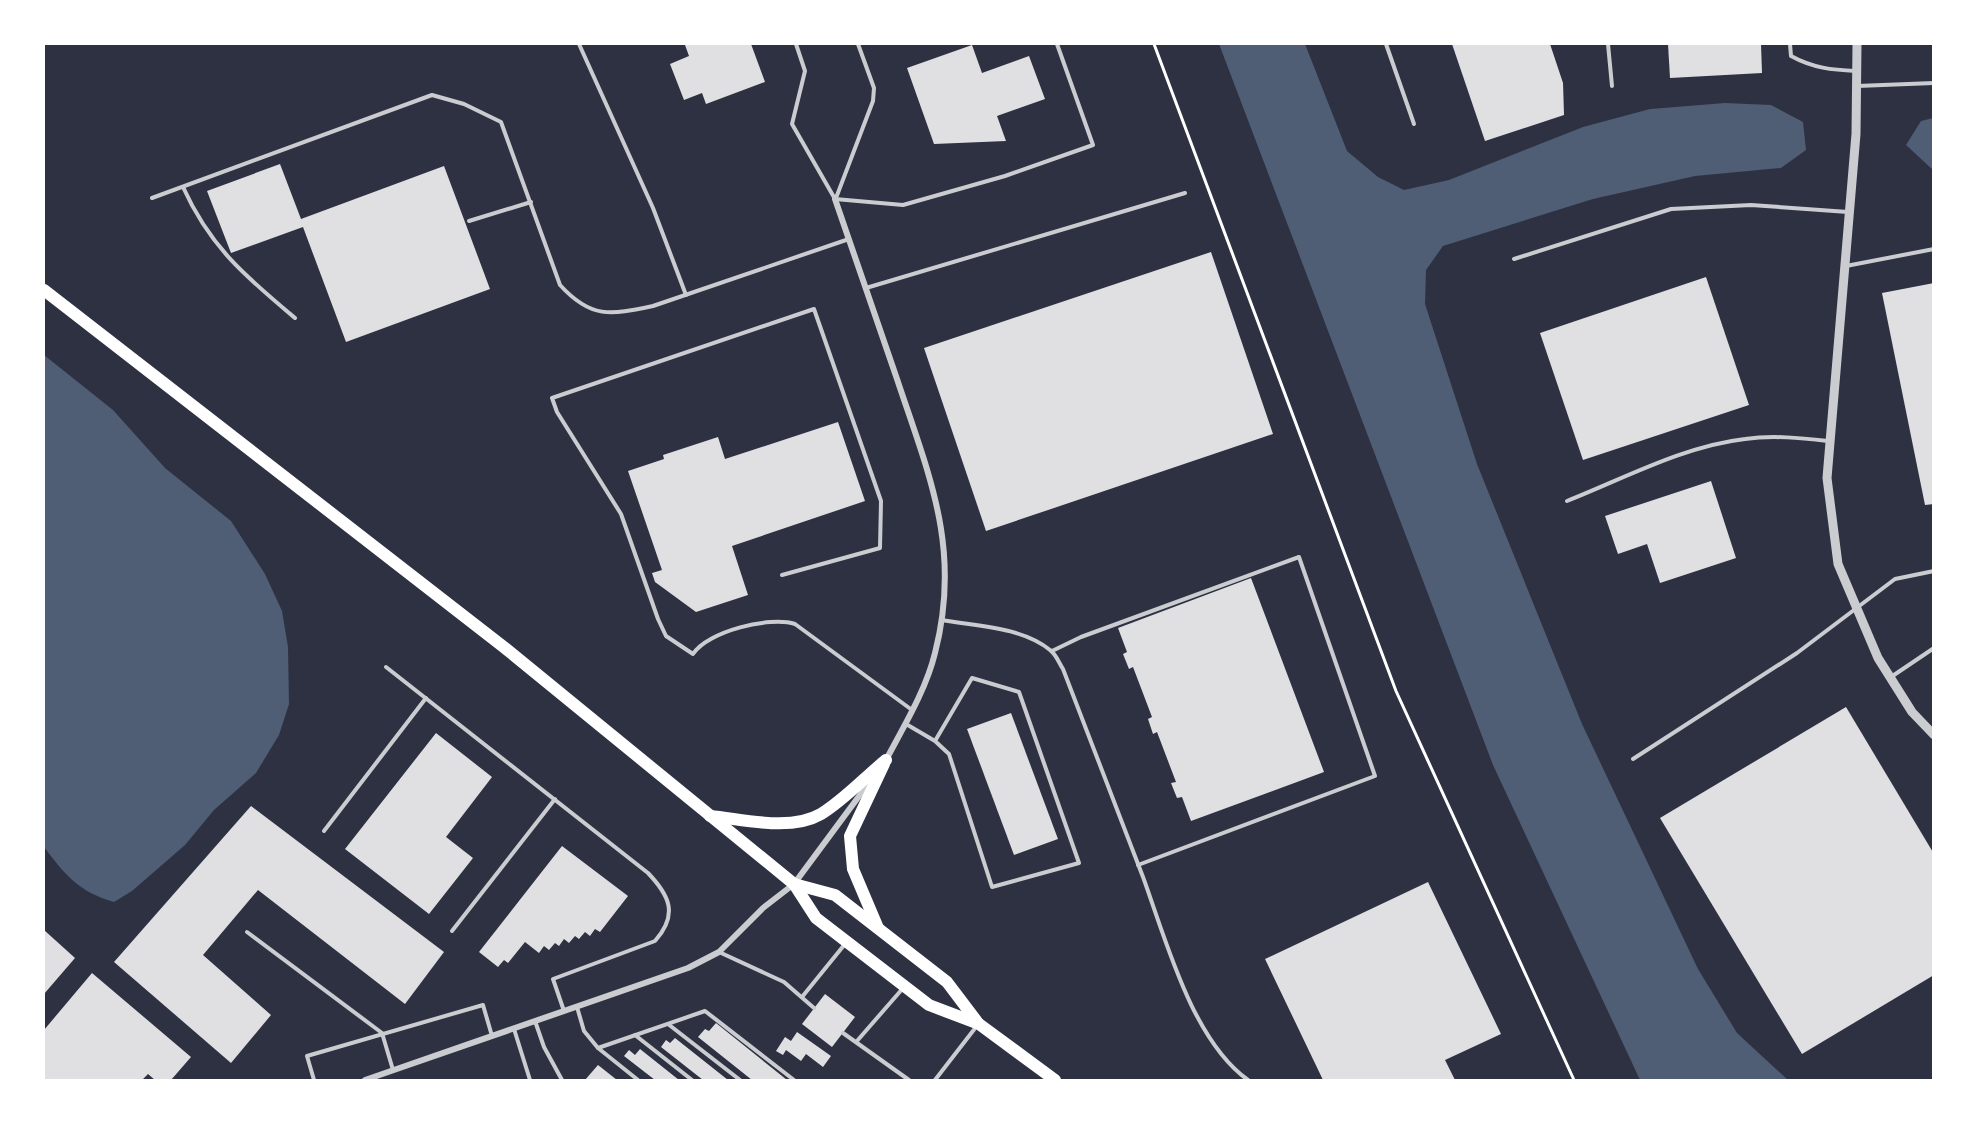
<svg xmlns="http://www.w3.org/2000/svg" width="1977" height="1124" font-family="'Fira Sans',sans-serif">
	<rect width="100%" height="100%" fill="#2d3142"/>
	<g fill="#4f5d75">
		<polygon points="1219,44 1305,44 1347,151 1378,177 1404,190 1449,180 1583,127 1650,109 1725,103 1771,105 1803,122 1806,150 1781,168 1695,176 1593,199 1443,246 1426,270 1425,304 1477,464 1582,724 1698,969 1737,1033 1788,1080 1640,1080 1493,765"/>
		<polygon points="1933,118 1934,118 1933,170 1906,145 1921,121"/>
		<path d="M44 355 113 410 165 468 231 521 265 574 282 611 288 647 289 704 279 735 256 773 214 810 185 845 132 891 114 902C79 892 65 875 44 847Z"/>
	</g>
	<g fill="#e0e0e3">
		<polygon points="689,44 751,44 765,82 706,104 702,93 684,100 670,64 689,56 685,45"/>
		<polygon points="1452,44 1550,44 1563,83 1564,115 1485,141"/>
		<polygon points="1668,44 1761,44 1762,73 1670,78"/>
		<polygon points="972,45 982,73 1029,56 1045,99 997,116 1006,141 934,144 907,68"/>
		<polygon points="280,164 301,219 444,166 490,289 346,342 303,227 231,253 207,191"/>
		<polygon points="1211,252 1273,434 986,531 924,348"/>
		<polygon points="1706,277 1749,405 1583,460 1540,333"/>
		<polygon points="1934,283 1934,504 1925,505 1882,293"/>
		<polygon points="838,422 865,501 732,546 748,595 696,612 655,582 652,573 662,570 628,471 664,459 663,455 718,437 725,459"/>
		<polygon points="1711,481 1736,558 1660,583 1647,544 1618,554 1605,516"/>
		<polygon points="1251,578 1324,772 1191,821 1182,797 1177,798 1171,783 1176,782 1157,732 1153,734 1148,719 1152,717 1133,667 1129,669 1123,654 1127,652 1118,628"/>
		<polygon points="1846,707 1934,854 1934,975 1802,1054 1660,818"/>
		<polygon points="1011,713 1058,839 1014,855 967,729"/>
		<polygon points="436,733 492,777 446,837 473,858 429,914 345,849"/>
		<polygon points="251,806 444,952 405,1004 258,890 203,955 271,1015 231,1063 114,962"/>
		<polygon points="562,846 628,896 600,932 595,929 590,936 585,932 579,939 575,936 569,943 564,939 559,946 555,943 549,950 544,946 539,953 525,942 508,963 504,960 498,967 479,952"/>
		<polygon points="1428,882 1501,1034 1445,1060 1455,1080 1323,1080 1265,959"/>
		<polygon points="44,930 75,958 44,994"/>
		<polygon points="92,973 191,1057 171,1080 155,1080 148,1074 142,1080 44,1080 44,1030"/>
		<polygon points="825,994 855,1017 832,1047 802,1024"/>
		<polygon points="716,1023 787,1080 752,1080 698,1037 705,1029 709,1031"/>
		<polygon points="797,1032 831,1056 823,1067 806,1054 801,1061 786,1050 783,1055 776,1051 785,1037 791,1041"/>
		<polygon points="675,1038 728,1080 703,1080 661,1047 666,1040 670,1043"/>
		<polygon points="640,1049 679,1080 655,1080 624,1056 629,1050 635,1055"/>
		<polygon points="598,1065 617,1080 585,1080"/>
	</g>
	<g fill="none" stroke-linecap="round" stroke-linejoin="round">
		<polyline stroke="#fff" stroke-width="3" points="1154,44 1396,691 1574,1080"/>
		<g stroke="#caccd0" stroke-width="4">
			<polyline points="579,44 653,208 686,295"/>
			<polyline points="796,44 805,71 792,124 835,199"/>
			<polyline points="1386,44 1414,124"/>
			<polyline points="1608,44 1612,86"/>
			<path d="M1790 44 1791 56C1813 68 1832 70 1856 71"/>
			<polyline points="1857,86 1934,83"/>
			<path d="M183 187C210 247 246 277 295 318"/>
			<path d="M152 198 432 95 464 104 501 122 560 285C591 319 610 315 653 306L849 239"/>
			<polyline points="836,198 873,101 874,88 858,44"/>
			<polyline points="835,199 903,205 1005,176 1093,145 1057,44"/>
			<polyline points="469,221 531,202"/>
			<polyline points="1514,259 1671,209 1751,205 1848,212"/>
			<polyline points="1846,266 1934,249"/>
			<polyline points="866,288 1185,193"/>
			<path d="M1567 501C1625 478 1684 446 1745 439 1773 435 1801 438 1828 441"/>
			<path d="M782 575 880 548 881 501 814 309 552 398 557 412 621 514 658 619 666 636 693 654C708 631 770 616 795 624L912 710"/>
			<path d="M942 620C976 626 1022 627 1050 650 1056 654 1059 663 1063 669 1090 739 1117 808 1143 877 1166 940 1192 1040 1248 1080"/>
			<polyline points="1052,651 1081,637 1299,557 1375,776 1138,865"/>
			<path d="M386 667 648 873C669 895 679 914 655 941L553 979 564 1011"/>
			<polyline points="1891,677 1934,648"/>
			<polyline points="906,724 935,741 949,754 992,887 1079,863 1019,692 972,678 935,741"/>
			<polyline points="1633,759 1797,653 1895,579 1934,571"/>
			<polyline points="324,831 426,698"/>
			<polyline points="452,931 555,799"/>
			<polyline points="247,932 382,1033 393,1070"/>
			<polyline points="719,952 784,982 814,1008"/>
			<polyline points="802,997 845,944"/>
			<polyline points="577,1007 584,1031 598,1048 705,1011 794,1080"/>
			<polyline points="535,1021 544,1047 562,1080"/>
			<polyline points="668,1024 740,1080"/>
			<polyline points="514,1029 530,1080"/>
			<polyline points="843,1033 909,1080"/>
			<polyline points="635,1035 692,1080"/>
			<polyline points="857,1041 904,987"/>
			<polyline points="598,1048 638,1080"/>
			<polyline points="314,1080 307,1056 483,1005 492,1036"/>
			<polyline points="935,1080 976,1027"/>
		</g>
		<g stroke="#caccd0" stroke-width="6">
			<path d="M835 199C856 259 876 319 897 379 929 475 962 549 935 653 926 690 904 726 886 760"/>
			<polyline points="365,1080 688,968 719,952 763,908 794,884 871,780"/>
		</g>
		<polyline stroke="#caccd0" stroke-width="9" points="1857,44 1856,134 1827,478 1838,564 1878,658 1912,712 1934,735"/>
		<g stroke="#fff" stroke-width="12">
			<polyline points="44,290 505,648 794,884 816,918 929,1005 979,1024 1055,1080"/>
			<path d="M710 816C743 819 790 832 821 814 844 800 865 777 886 760"/>
			<polyline points="794,884 835,895 947,982 978,1023"/>
			<polyline points="878,928 853,869 850,836 884,764"/>
		</g>
	</g>
	<rect width="1977" height="1124" fill="none" stroke="#ffffff" stroke-width="90"/>
</svg>
